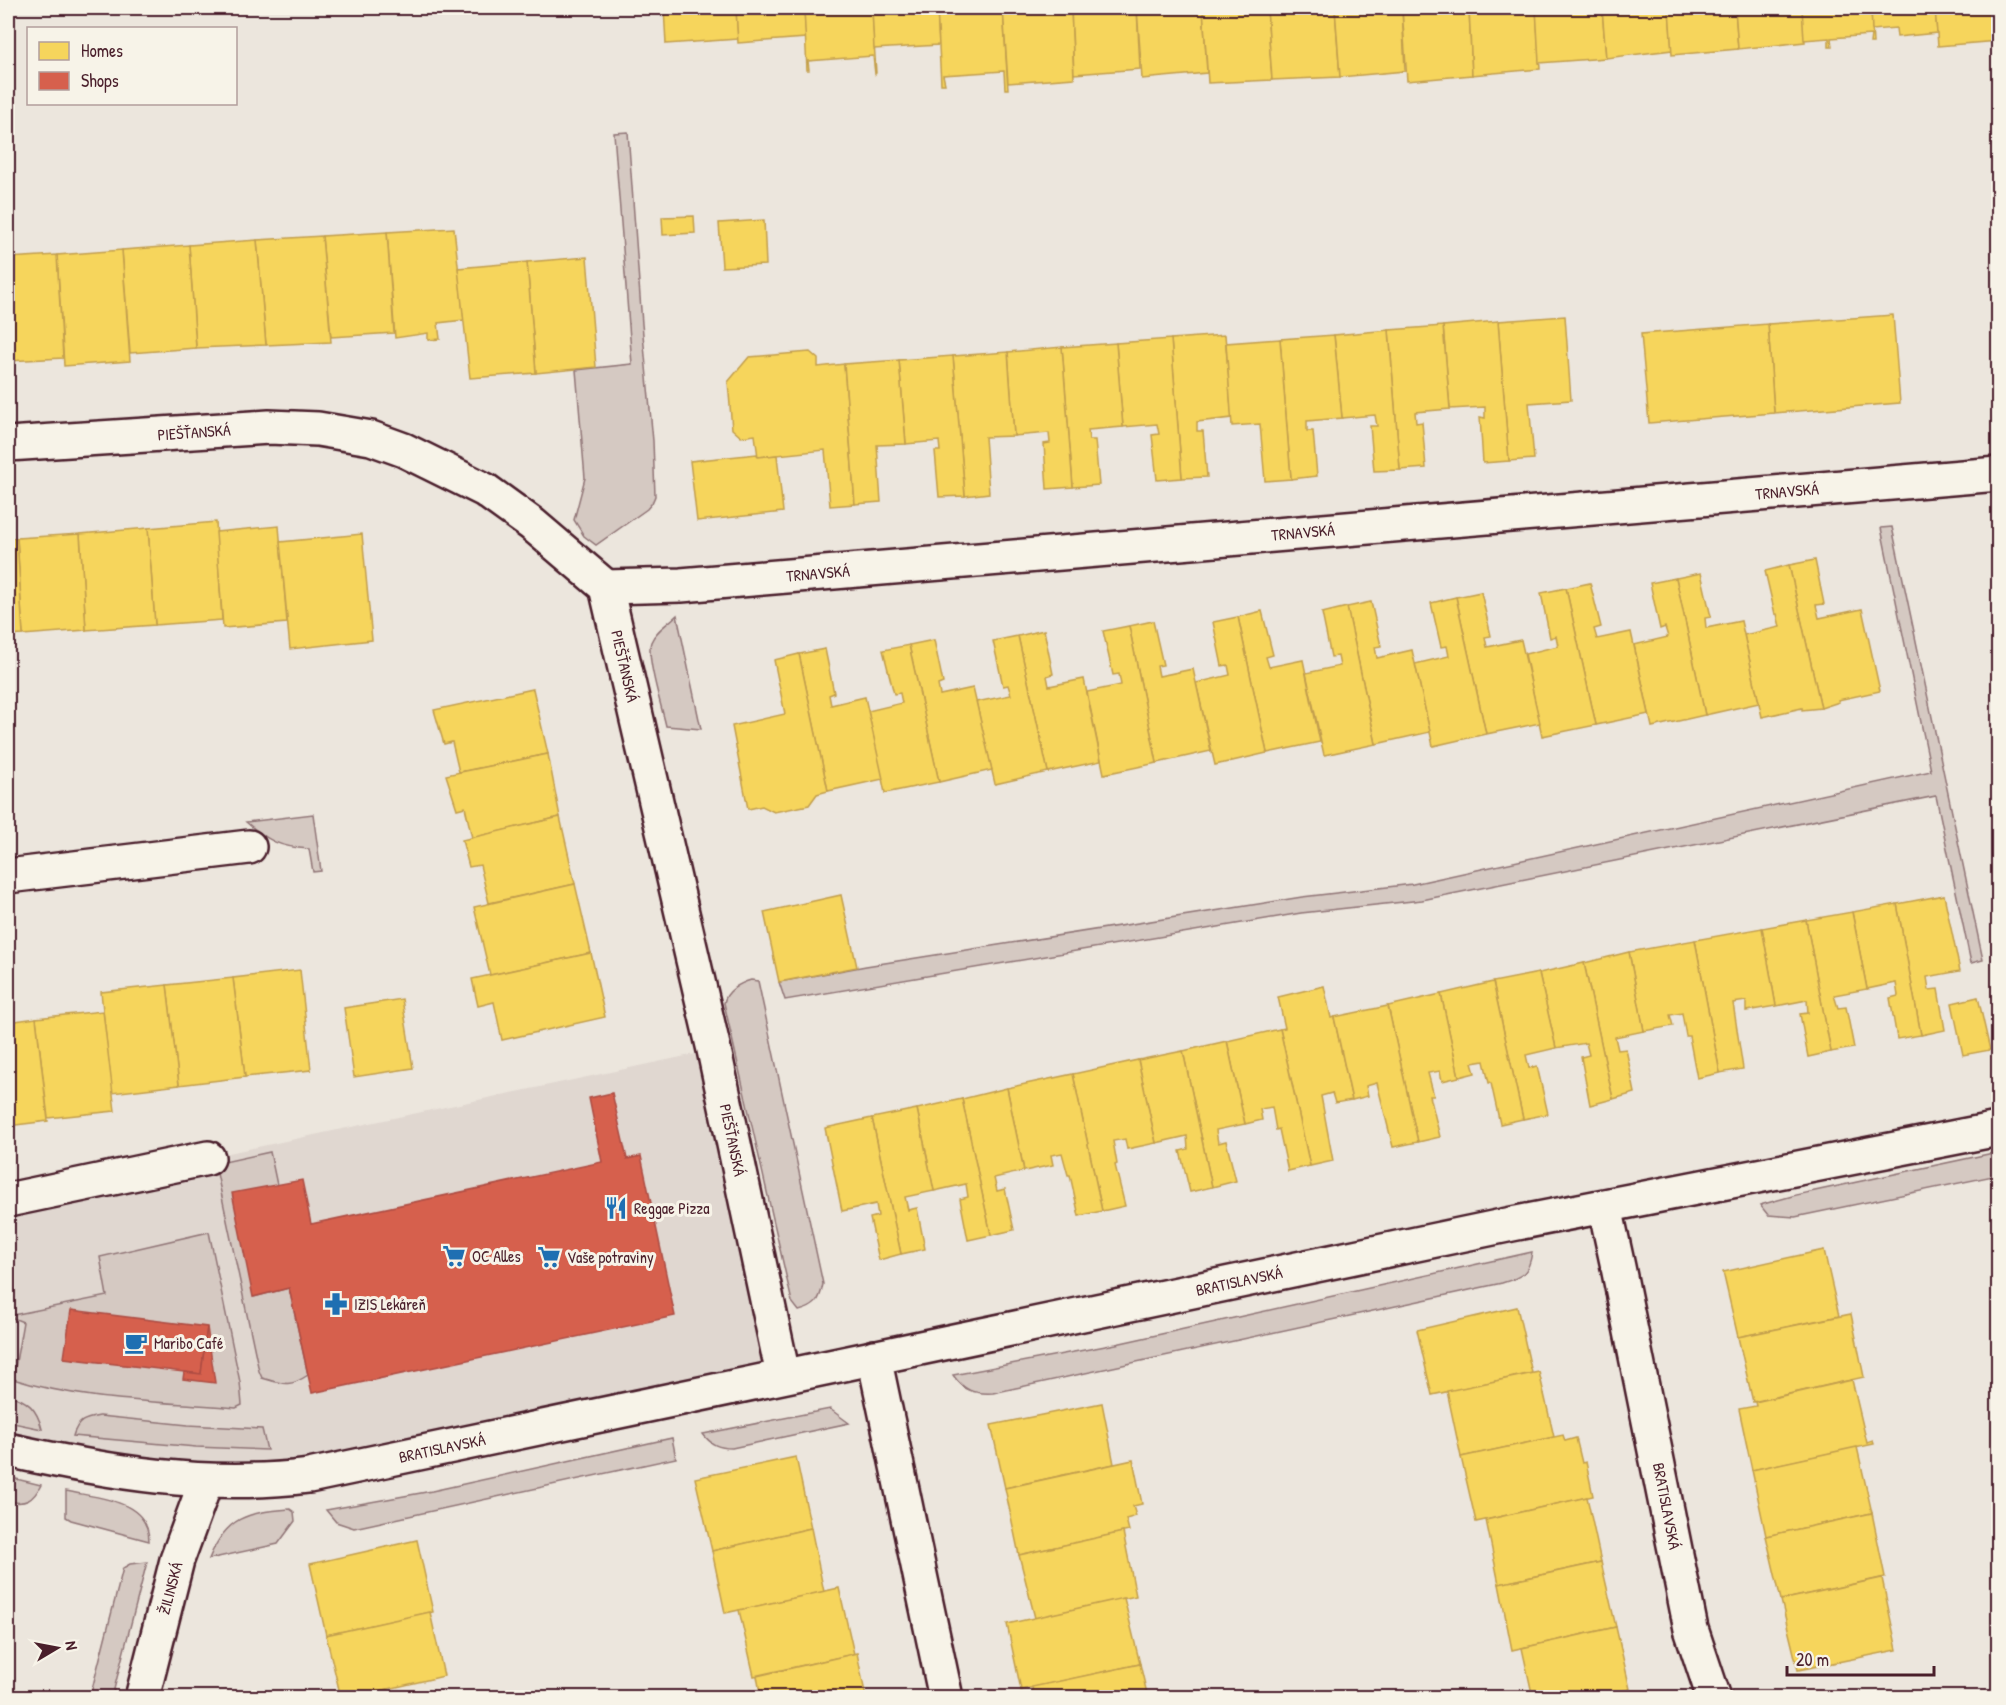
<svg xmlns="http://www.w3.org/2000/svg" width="2006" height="1705" font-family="'Patrick Hand',sans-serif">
	<rect width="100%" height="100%" fill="#ece6dd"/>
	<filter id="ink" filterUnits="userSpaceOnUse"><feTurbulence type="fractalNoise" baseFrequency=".0167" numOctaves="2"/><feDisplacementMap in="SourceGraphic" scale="12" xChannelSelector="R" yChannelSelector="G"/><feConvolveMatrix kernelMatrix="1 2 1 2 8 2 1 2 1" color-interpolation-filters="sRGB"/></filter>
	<g filter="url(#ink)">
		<polygon fill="#e0d7d0" points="714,1050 783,1375 309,1476 8,1450 8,1200"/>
		<g fill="#d5c9c2" stroke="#907476" stroke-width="1.5">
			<polygon points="628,132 642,324 653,441 655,496 652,503 647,509 596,545 584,536 574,520 585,478 576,370 632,364 614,133"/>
			<polygon points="1892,527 1983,960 1971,963 1936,796 1422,900 1301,913 785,1000 779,982 866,966 1302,897 1413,884 1931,771 1881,528"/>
			<path d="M677 615 701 729 666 726C662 708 646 657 651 642 655 631 669 623 677 615Z"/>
			<path d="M313 814 321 871 313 872 309 849C279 847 268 841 246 822Z"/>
			<path d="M751 980 758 981 823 1284C820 1301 815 1307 799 1311L792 1302 724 1003C726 991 740 983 751 980Z"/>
			<path d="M270 1152 277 1185 254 1297 289 1288 308 1375C289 1388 283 1384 262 1378L259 1371 215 1164Z"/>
			<polygon points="1998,1152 1998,1175 1795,1217 1768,1215 1760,1205 1796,1195"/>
			<path d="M209 1232 240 1382 242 1405 236 1408C162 1401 85 1402 13 1379L23 1322 8 1316 107 1296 100 1257Z"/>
			<path d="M1532 1252C1529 1274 1522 1277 1502 1283L993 1393C974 1394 964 1391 953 1375L1116 1344Z"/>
			<path d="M8 1395C28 1400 37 1409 42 1429L8 1422Z"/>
			<path d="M830 1409 849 1423 732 1448C719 1448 711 1445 703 1434Z"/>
			<path d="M100 1416 188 1425 262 1429 267 1450 196 1447 73 1436C78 1420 84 1419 100 1416Z"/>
			<polygon points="672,1438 676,1458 354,1528 336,1522 326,1510 432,1491"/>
			<path d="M8 1477 41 1485C33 1501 25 1505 8 1501Z"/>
			<path d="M66 1491C97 1498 149 1499 149 1541L71 1520 66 1517Z"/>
			<path d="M290 1509 294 1512 295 1521 278 1544 209 1559C226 1517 247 1512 290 1509Z"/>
			<polygon points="147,1562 112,1697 90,1697 123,1568 130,1564"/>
		</g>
		<g fill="#f6d55c" stroke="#c29e4d" stroke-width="1.5">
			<polygon points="504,8 583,8 584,9 504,13"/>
			<polygon points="664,8 736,8 738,39 666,44"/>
			<polygon points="736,8 804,8 806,38 738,43"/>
			<polygon points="804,8 872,8 876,73 875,74 873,56 808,61 809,70 807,70"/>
			<polygon points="872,8 937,8 939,45 874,49"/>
			<polygon points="937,8 1003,8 1008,89 1005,89 1004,71 943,75 945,84 941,84"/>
			<polygon points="1003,8 1071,8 1074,78 1008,83"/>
			<polygon points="1071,8 1137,8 1140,69 1074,74"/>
			<polygon points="1137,8 1203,8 1207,73 1142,79"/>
			<polygon points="1203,8 1267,8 1272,80 1208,83"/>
			<polygon points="1267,8 1335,8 1340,77 1272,80"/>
			<polygon points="1335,8 1402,8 1405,71 1340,77"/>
			<polygon points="1402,8 1469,8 1472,75 1407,81"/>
			<polygon points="1469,8 1536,8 1540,69 1472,75"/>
			<polygon points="1536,8 1602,8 1606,58 1539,63"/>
			<polygon points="1602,8 1669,8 1672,50 1606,58"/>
			<polygon points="1669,8 1735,8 1738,49 1672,55"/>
			<polygon points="1735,8 1802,8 1805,42 1738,49"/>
			<polygon points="1802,8 1871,8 1873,43 1870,43 1871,35 1831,38 1832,47 1829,47 1829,38 1804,40"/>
			<polygon points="1871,8 1935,8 1937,33 1897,37 1896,28 1872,30"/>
			<polygon points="1935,8 1998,8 1998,41 1938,46"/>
			<polygon points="694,216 695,233 663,235 662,217"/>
			<polygon points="764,220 766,265 722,267 719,223"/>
			<polygon points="454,228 464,320 438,323 440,339 428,340 428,333 395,338 387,232"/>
			<polygon points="387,232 394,333 331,337 322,236"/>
			<polygon points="322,236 331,342 266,345 257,240"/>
			<polygon points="257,240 266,345 196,348 189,245"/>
			<polygon points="189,245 196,348 130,353 122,250"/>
			<polygon points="122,250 130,361 64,366 57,255"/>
			<polygon points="57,255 63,358 8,361 8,258"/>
			<polygon points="587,257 596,367 536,373 527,262"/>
			<polygon points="527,262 536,373 470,378 458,268"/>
			<polygon points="1893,315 1900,403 1774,413 1768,324"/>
			<polygon points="1565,316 1571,400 1529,403 1534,459 1509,461 1498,321"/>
			<polygon points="1498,321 1509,461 1483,463 1480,417 1485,418 1485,407 1450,409 1443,326"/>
			<polygon points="1768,324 1774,413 1649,423 1641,334"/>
			<polygon points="1443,326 1450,409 1415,412 1416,423 1422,422 1426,468 1400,470 1389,330"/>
			<polygon points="1389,330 1400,470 1374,471 1370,426 1377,426 1375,415 1342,418 1334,335"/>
			<polygon points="1225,335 1232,418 1197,422 1197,431 1203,431 1207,477 1182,478 1171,339"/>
			<polygon points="1334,335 1342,418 1307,421 1307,431 1313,431 1317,476 1291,479 1280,339"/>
			<polygon points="1171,339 1182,478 1157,480 1152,435 1159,434 1157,424 1123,427 1116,343"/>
			<polygon points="1280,339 1291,479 1265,481 1260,424 1232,426 1226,343"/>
			<polygon points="1116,343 1123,427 1088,430 1089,440 1095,440 1099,485 1073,487 1062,347"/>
			<polygon points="1062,347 1073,487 1047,489 1044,444 1050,443 1049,433 1014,436 1008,352"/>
			<polygon points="810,352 818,359 818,367 844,364 855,504 830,506 825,450 758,457 755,435 741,437 732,429 728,382 749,357"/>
			<polygon points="1008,352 1014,436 985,437 989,493 965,496 953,356"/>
			<polygon points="953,356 965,496 939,497 935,451 940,451 939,441 906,444 899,360"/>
			<polygon points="899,360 906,444 877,445 881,502 855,504 844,364"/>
			<polygon points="757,454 758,457 777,455 783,512 697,521 690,461"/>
			<polygon points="216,522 222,620 155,625 148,528"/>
			<polygon points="279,526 287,623 223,628 216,532"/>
			<polygon points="148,528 155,625 86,630 80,534"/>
			<polygon points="80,534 86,630 23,635 17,538"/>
			<polygon points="362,534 372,640 290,649 280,542"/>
			<polygon points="8,538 17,538 23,635 8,636"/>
			<polygon points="1815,560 1824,604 1816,605 1819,618 1862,609 1880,691 1838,700 1839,702 1821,708 1789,565"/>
			<polygon points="1789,565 1821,708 1802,710 1802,708 1762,717 1744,635 1780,627 1777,614 1775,614 1765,571"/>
			<polygon points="1701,573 1711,617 1705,618 1706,628 1741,621 1759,703 1705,715 1676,578"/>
			<polygon points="1676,578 1705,715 1652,727 1634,645 1668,637 1665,627 1660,629 1650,583"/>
			<polygon points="1590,583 1601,627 1594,629 1597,639 1631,632 1649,714 1596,725 1566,588"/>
			<polygon points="1566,588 1596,725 1542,736 1525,654 1558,646 1556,636 1550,638 1541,593"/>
			<polygon points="1481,592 1491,636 1485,637 1487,647 1521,640 1540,723 1486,734 1456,597"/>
			<polygon points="1456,597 1486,734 1433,746 1415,664 1449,656 1447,646 1441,647 1431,603"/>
			<polygon points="1371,602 1381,646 1375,647 1377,658 1412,650 1430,732 1376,744 1347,607"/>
			<polygon points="1347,607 1376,744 1324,755 1306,673 1340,666 1338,656 1331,657 1322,613"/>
			<polygon points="1262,611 1273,655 1266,657 1269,667 1303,660 1320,742 1267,753 1238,617"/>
			<polygon points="1238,617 1267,753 1215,765 1196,683 1230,675 1228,665 1222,666 1213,622"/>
			<polygon points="1153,621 1163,665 1157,666 1159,676 1193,669 1211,751 1157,763 1129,626"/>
			<polygon points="1129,626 1157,763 1104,774 1087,692 1121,685 1119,674 1113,675 1103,631"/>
			<polygon points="1044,630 1053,674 1047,676 1049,686 1084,679 1101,761 1048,772 1018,636"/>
			<polygon points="1018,636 1048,772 995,784 976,702 1011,695 1008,685 1003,686 993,641"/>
			<polygon points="934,640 943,683 938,685 940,695 973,688 992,770 939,782 909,645"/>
			<polygon points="909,645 939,782 885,793 868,711 902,703 900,693 894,694 883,650"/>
			<polygon points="825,649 834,693 829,695 831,705 865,697 883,779 828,791 799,654"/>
			<polygon points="799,654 828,791 817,794 809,805 774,812 762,806 748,809 732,726 785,714 774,660"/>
			<polygon points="533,689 548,754 459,772 452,742 444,744 434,710"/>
			<polygon points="548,754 560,817 472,838 465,807 457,809 446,775"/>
			<polygon points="560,817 575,884 489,903 480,865 469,867 462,840"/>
			<polygon points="575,884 591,953 490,975 474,907"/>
			<polygon points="841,895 857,967 779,982 764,912"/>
			<polygon points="1944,895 1960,971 1927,977 1929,990 1938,989 1945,1030 1921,1035 1897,904"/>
			<polygon points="1897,904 1921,1035 1897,1039 1890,998 1898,996 1896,983 1867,989 1852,912"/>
			<polygon points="1852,912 1867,989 1834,995 1838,1008 1846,1007 1854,1048 1831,1052 1806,920"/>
			<polygon points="1806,920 1831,1052 1808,1057 1800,1014 1808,1013 1807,1000 1776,1006 1762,928"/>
			<polygon points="1762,928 1776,1006 1746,1011 1746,1001 1733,1003 1743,1069 1720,1073 1695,940"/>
			<polygon points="1695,940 1720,1073 1697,1078 1689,1036 1686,1036 1682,1013 1670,1015 1673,1026 1644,1031 1629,952"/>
			<polygon points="1629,952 1644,1031 1615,1037 1618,1050 1626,1049 1635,1093 1613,1099 1584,963"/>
			<polygon points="591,953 605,1017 502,1040 494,1002 478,1006 472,979"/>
			<polygon points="1584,963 1613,1099 1590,1105 1581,1057 1589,1055 1586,1043 1556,1048 1539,973"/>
			<polygon points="300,970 311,1070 245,1077 233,978"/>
			<polygon points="1539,973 1556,1048 1526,1055 1529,1068 1537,1066 1548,1114 1523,1119 1493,982"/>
			<polygon points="233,978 245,1077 179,1085 167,985"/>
			<polygon points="1493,982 1523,1119 1500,1124 1491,1083 1489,1083 1484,1061 1472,1063 1475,1073 1459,1077 1441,994"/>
			<polygon points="167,985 179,1085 112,1093 101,992"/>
			<polygon points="1324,986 1331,1018 1334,1017 1352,1100 1335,1103 1332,1093 1321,1096 1333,1161 1310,1166 1280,1029 1285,1028 1278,997"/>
			<polygon points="1441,994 1459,1077 1442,1081 1440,1071 1428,1073 1434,1096 1430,1096 1440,1137 1418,1142 1388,1006"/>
			<polygon points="1978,997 1990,1050 1963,1055 1952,1003"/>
			<polygon points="402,999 413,1068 354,1077 344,1008"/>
			<polygon points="1388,1006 1418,1142 1393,1147 1377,1083 1366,1086 1368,1096 1352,1100 1334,1017"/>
			<polygon points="103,1011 115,1111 48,1118 36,1018"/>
			<polygon points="36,1018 48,1121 8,1126 8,1022"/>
			<polygon points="1280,1029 1310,1166 1288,1171 1279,1129 1276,1130 1272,1107 1260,1109 1262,1120 1245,1124 1227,1041"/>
			<polygon points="1227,1041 1245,1124 1216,1130 1218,1143 1226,1141 1236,1181 1212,1187 1183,1051"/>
			<polygon points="1183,1051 1212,1187 1190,1192 1180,1151 1188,1149 1187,1136 1156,1143 1138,1060"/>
			<polygon points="1138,1060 1156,1143 1127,1149 1125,1139 1113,1141 1117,1164 1115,1165 1125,1206 1102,1211 1073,1074"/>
			<polygon points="1073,1074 1102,1211 1079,1216 1070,1175 1068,1175 1062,1153 1051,1155 1053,1165 1024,1171 1007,1088"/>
			<polygon points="1007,1088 1024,1171 994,1178 997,1191 1005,1189 1014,1230 991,1235 962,1099"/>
			<polygon points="962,1099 991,1235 968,1240 960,1199 968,1197 966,1184 934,1191 917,1109"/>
			<polygon points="917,1109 934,1191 905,1197 908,1210 917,1208 925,1249 901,1254 872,1118"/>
			<polygon points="872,1118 901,1254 879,1260 870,1218 878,1216 876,1204 842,1211 825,1128"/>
			<polygon points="1824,1250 1839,1316 1738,1337 1723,1272"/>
			<polygon points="1517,1307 1532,1373 1432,1395 1417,1330"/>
			<polygon points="1851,1314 1864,1377 1753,1402 1738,1337"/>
			<polygon points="1539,1372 1554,1437 1461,1457 1447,1391"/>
			<polygon points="1852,1380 1867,1443 1873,1441 1874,1444 1752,1470 1739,1409 1756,1406 1755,1402"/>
			<polygon points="1102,1403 1114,1464 1005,1488 991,1425"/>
			<polygon points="1563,1435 1565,1441 1576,1438 1582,1463 1586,1462 1593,1496 1476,1522 1461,1457"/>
			<polygon points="1857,1447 1872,1513 1766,1536 1752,1470"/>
			<polygon points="796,1457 811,1528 712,1551 695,1478"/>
			<polygon points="1133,1460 1142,1504 1133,1506 1136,1516 1126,1519 1129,1531 1019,1555 1005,1488"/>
			<polygon points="1587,1497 1601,1562 1499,1584 1486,1520"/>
			<polygon points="1872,1513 1885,1577 1781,1600 1766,1536"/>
			<polygon points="811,1528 824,1592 725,1613 712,1551"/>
			<polygon points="1123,1532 1136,1596 1035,1618 1019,1555"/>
			<polygon points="417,1540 433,1612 326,1635 310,1564"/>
			<polygon points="1601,1562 1616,1627 1512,1650 1499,1584"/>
			<polygon points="1882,1578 1897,1650 1798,1670 1781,1600"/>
			<polygon points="839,1588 854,1654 754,1676 739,1610"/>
			<polygon points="1124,1598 1140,1664 1021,1690 1007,1624"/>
			<polygon points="430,1612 444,1676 350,1698 341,1698 326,1635"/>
			<polygon points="1616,1627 1630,1689 1592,1698 1533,1698 1522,1648"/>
			<polygon points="857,1653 866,1698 761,1698 757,1676"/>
			<polygon points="1140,1664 1148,1698 1034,1698 1032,1687"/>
			<polygon points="388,1689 390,1698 350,1698"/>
		</g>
		<g fill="#d6604d" stroke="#ac4c43" stroke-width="1.5">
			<polygon points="612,1093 627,1159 641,1156 675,1316 312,1393 289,1288 253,1297 232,1193 302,1180 311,1224 602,1162 589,1098"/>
			<polygon points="71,1310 207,1327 201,1374 64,1358"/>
			<polygon points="207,1327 215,1383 183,1379 184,1372 201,1374"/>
		</g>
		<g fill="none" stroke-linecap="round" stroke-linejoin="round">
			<g stroke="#4a1f2b" stroke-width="38">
				<g id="street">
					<polyline points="8,444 269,427 318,429 371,438 404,450 485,490 532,524 606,587 714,1050 783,1375"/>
					<polyline points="606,587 681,585 1998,474"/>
					<polyline points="8,876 249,847"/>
					<polyline points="8,1200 208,1158"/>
					<polyline points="1605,1207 1618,1267 1691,1629 1714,1698"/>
					<polyline points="874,1357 946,1698"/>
					<path d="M8 1450C107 1472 206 1489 309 1476L1512 1224 1998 1129"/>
					<polyline points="142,1698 177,1560 206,1481"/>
				</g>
			</g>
			<use href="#street" stroke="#f7f3e8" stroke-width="33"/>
		</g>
	</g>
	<defs>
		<g id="restaurant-bare" transform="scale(1.8)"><path d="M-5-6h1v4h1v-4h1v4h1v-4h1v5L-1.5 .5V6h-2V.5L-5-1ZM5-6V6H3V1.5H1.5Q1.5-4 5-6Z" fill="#1f6fb2" stroke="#f7f3e8" stroke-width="2.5" paint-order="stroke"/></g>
		<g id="supermarket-bare" transform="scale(1.8)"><path d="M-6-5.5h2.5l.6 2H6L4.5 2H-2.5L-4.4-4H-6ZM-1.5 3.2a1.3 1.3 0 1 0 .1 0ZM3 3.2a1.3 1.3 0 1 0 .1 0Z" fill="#1f6fb2" stroke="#f7f3e8" stroke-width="2.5" paint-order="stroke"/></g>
		<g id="pharmacy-bare" transform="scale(1.8)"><path d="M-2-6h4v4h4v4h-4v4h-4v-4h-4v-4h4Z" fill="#1f6fb2" stroke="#f7f3e8" stroke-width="2.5" paint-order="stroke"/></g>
		<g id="cafe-bare" transform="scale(1.8)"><path d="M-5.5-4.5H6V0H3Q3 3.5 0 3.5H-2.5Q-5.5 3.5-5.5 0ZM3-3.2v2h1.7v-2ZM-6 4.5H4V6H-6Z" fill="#1f6fb2" stroke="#f7f3e8" stroke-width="2.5" paint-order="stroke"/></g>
	</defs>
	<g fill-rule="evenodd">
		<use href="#restaurant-bare" x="616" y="1208"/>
		<use href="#supermarket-bare" x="454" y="1256"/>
		<use href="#supermarket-bare" x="549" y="1257"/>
		<use href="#pharmacy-bare" x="336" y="1304"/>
		<use href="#cafe-bare" x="136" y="1343"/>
	</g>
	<g text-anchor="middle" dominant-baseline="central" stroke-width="6" stroke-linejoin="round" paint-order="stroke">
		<g font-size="16" fill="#4a1f2b" stroke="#f7f3e8">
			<text transform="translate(194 432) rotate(-4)">PIEŠŤANSKÁ</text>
			<text transform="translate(1787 491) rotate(-5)">TRNAVSKÁ</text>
			<text transform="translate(1303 532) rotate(-5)">TRNAVSKÁ</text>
			<text transform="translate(818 573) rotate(-5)">TRNAVSKÁ</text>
			<text transform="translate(625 666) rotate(77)">PIEŠŤANSKÁ</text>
			<text transform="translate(733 1140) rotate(78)">PIEŠŤANSKÁ</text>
			<text transform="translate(1239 1281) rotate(-12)">BRATISLAVSKÁ</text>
			<text transform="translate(442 1448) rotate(-12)">BRATISLAVSKÁ</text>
			<text transform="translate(1667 1506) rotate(79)">BRATISLAVSKÁ</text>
			<text transform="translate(170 1588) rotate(-75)">ŽILINSKÁ</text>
		</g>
		<g font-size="16" fill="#4a1f2b" stroke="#f7f3e8" text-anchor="start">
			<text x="634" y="1208">Reggae Pizza</text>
			<text x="472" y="1256">OC Alles</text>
			<text x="567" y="1257">Vaše potraviny</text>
			<text x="354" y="1304">IZIS Lekáreň</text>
			<text x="154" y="1343">Maribo Café</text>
		</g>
	</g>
	<rect width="2006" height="1705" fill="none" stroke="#f7f3e8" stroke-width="30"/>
	<rect x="15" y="15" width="1976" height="1675" fill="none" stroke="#4a1f2b" stroke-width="2" filter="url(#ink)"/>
	<rect x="27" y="27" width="210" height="78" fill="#f7f3e8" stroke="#b29e9c" stroke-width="1.5"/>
	<rect x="39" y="42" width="30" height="18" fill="#f6d55c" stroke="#b29e9c" stroke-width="1.5"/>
	<text x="81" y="57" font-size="18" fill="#4a1f2b">Homes</text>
	<rect x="39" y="72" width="30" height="18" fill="#d6604d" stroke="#b29e9c" stroke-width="1.5"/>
	<text x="81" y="87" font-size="18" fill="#4a1f2b">Shops</text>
	<g transform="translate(57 1648) rotate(80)" stroke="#f7f3e8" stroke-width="4.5" paint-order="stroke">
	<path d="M0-4.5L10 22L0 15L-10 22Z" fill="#4a1f2b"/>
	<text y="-9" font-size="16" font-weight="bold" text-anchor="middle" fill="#4a1f2b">N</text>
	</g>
	<path d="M1787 1666v9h147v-9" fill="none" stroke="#4a1f2b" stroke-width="3"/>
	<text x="1796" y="1666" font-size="18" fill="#4a1f2b" stroke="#f7f3e8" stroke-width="4.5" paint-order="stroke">20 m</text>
</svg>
